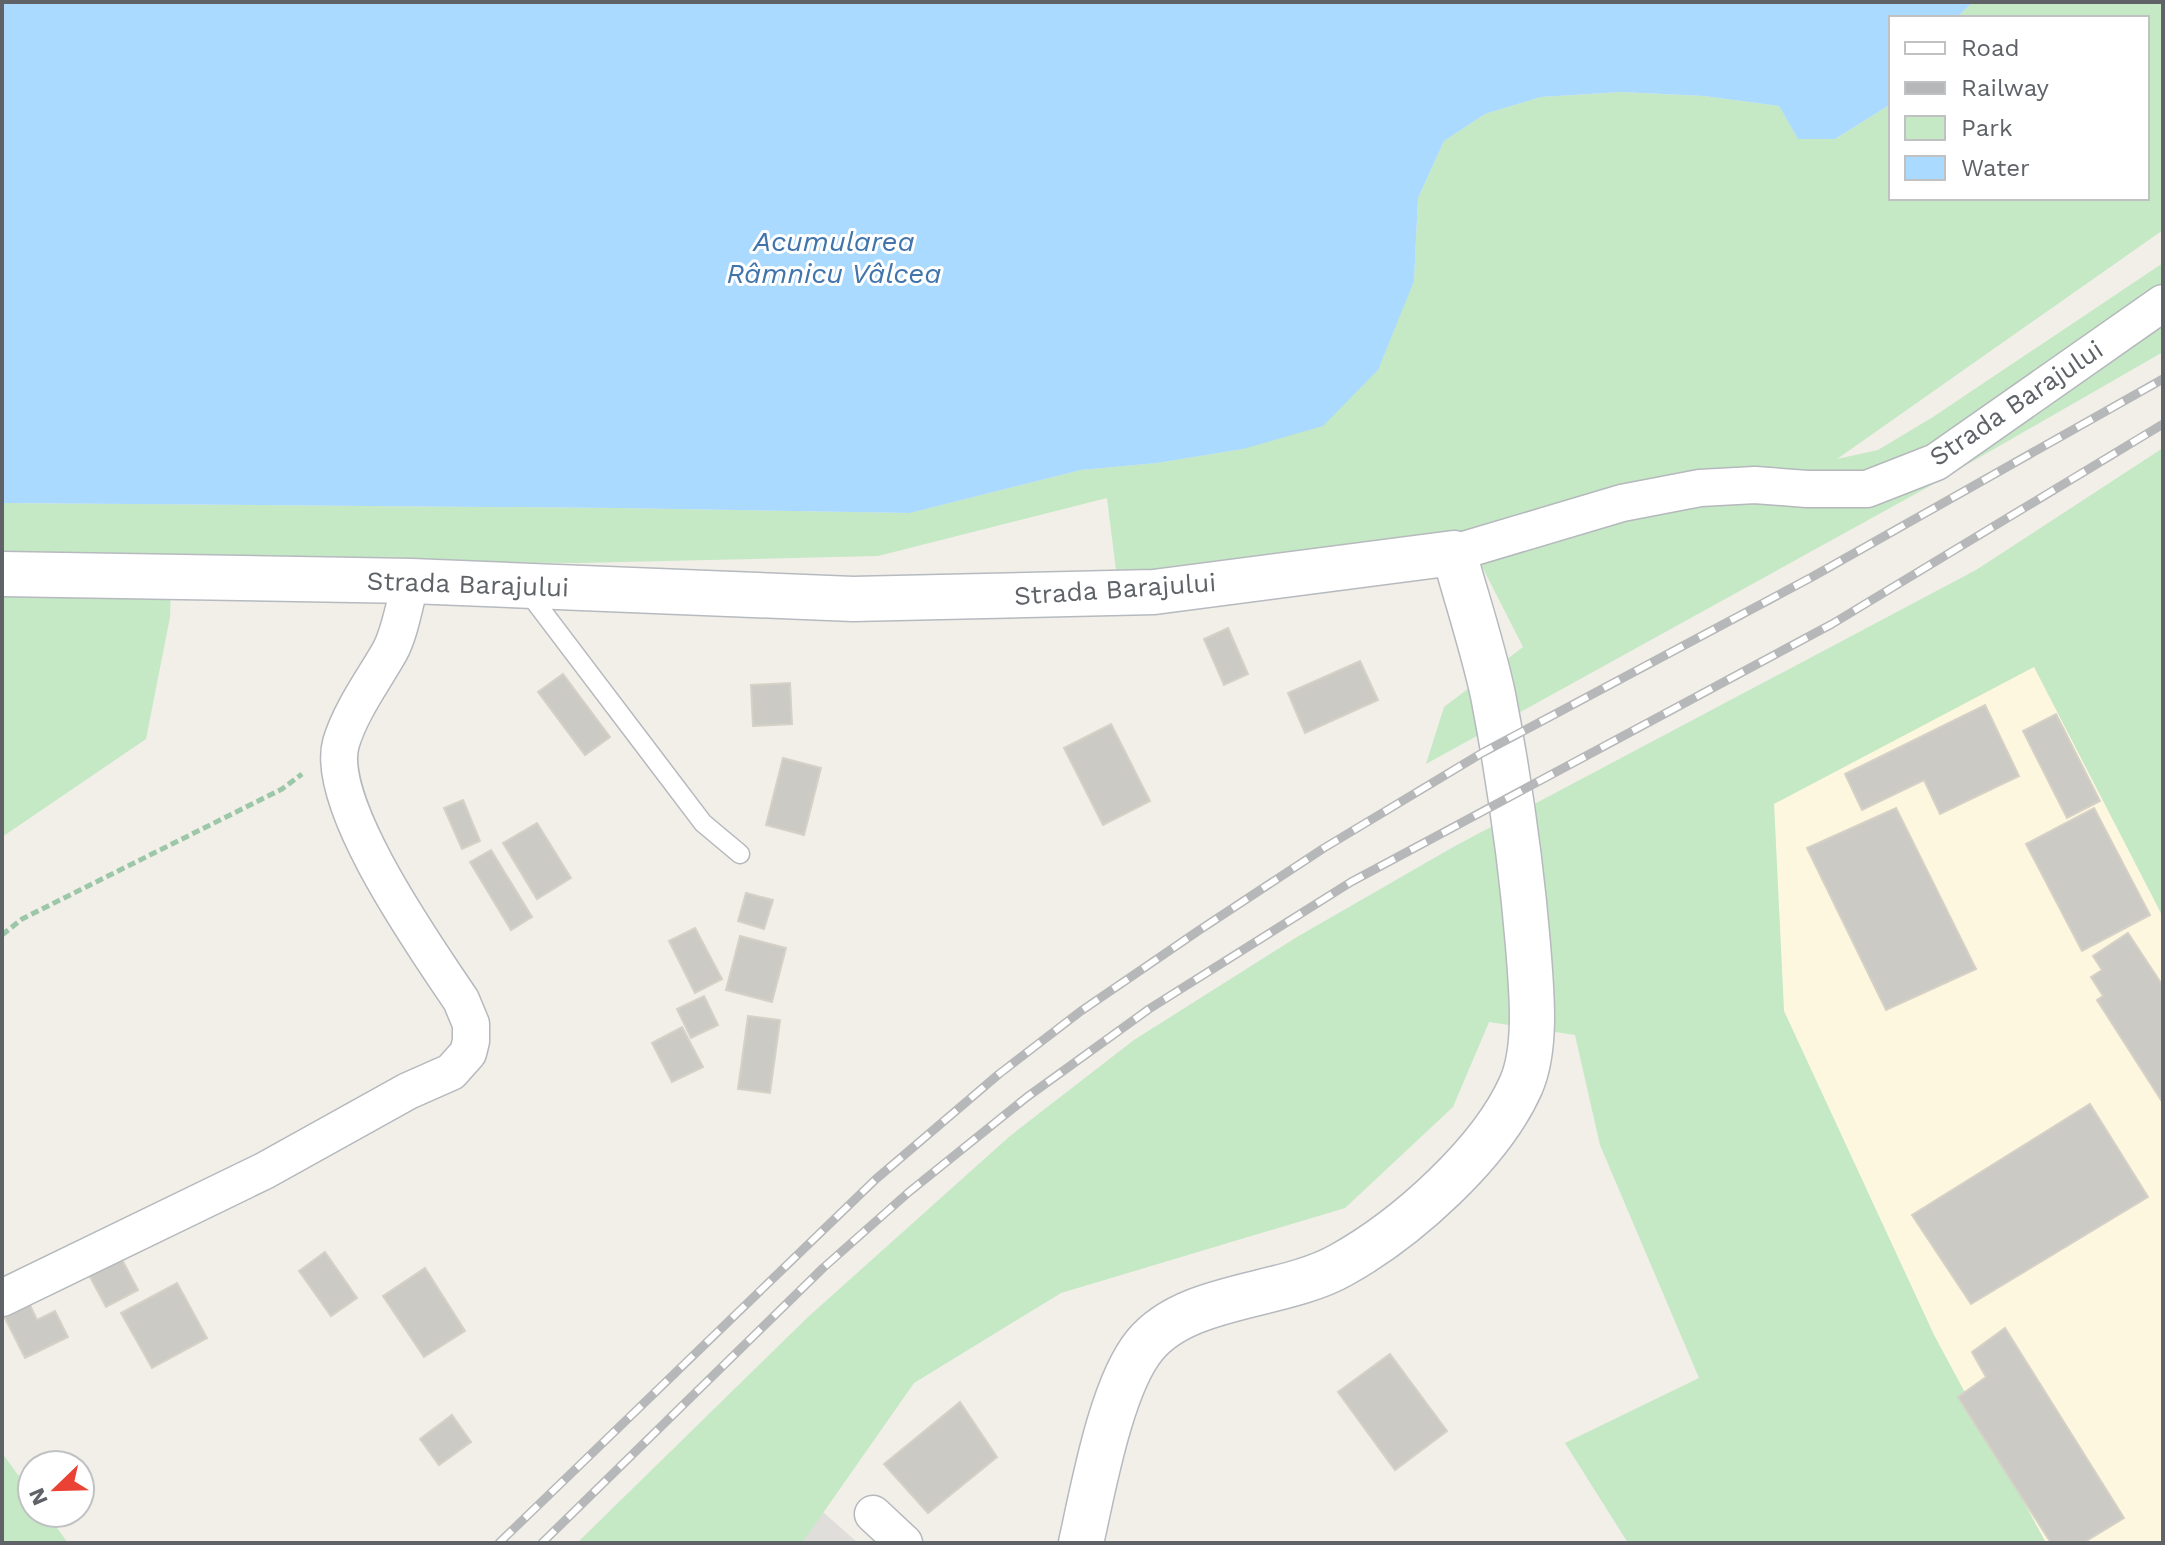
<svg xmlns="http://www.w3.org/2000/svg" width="2165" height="1545" font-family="'Work Sans',sans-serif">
	<rect width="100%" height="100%" fill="#f1efe8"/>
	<polygon fill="#fef7e0" points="2034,666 2163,917 2163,1543 2046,1543 1934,1335 1784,1011 1774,803"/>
	<polygon fill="#e0deda" points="823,1512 858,1543 802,1543"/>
	<g fill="#c5e8c5">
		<polygon points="1973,2 2163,2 2163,230 1837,459 1878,450 1933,417 2163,263 2163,352 1928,487 1426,764 1444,707 1523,647 1465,533 1117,578 1107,498 878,556 577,563 172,560 170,617 146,739 2,837 2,503 616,508 910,513 1081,470 1157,463 1243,449 1414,281 1418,198 1444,141 1485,114 1541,97 1621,92 1704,96 1779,106 1798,139 1835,139 1891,104 1891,198 2147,198 2147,18 1956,18"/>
		<polygon points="2163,448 2163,917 2034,667 1774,804 1784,1011 1934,1335 2046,1543 1628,1543 1565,1443 1699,1378 1600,1145 1575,1035 1489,1022 1453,1107 1345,1208 1061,1293 914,1383 802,1543 577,1543 808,1317 1010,1136 1134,1040 1297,937 1455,846 1976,570"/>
		<polygon points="2,1453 32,1494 32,1513 46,1513 68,1543 2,1543"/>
	</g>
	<polygon fill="#aadaff" points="2,2 1973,2 1956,18 1891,18 1891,104 1835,139 1798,139 1779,106 1704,96 1621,92 1541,97 1485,114 1444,141 1418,198 1414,281 1378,370 1323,426 1243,449 1157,463 1081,470 910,513 616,508 2,503"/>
	<g fill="#cccac5" stroke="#d6d1c6" stroke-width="2">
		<polygon points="1228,628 1248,674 1224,685 1204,639"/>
		<polygon points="1360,661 1378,700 1305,733 1288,693"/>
		<polygon points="563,674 610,737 585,755 538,692"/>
		<polygon points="790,683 792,724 753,726 751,685"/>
		<polygon points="1985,705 2019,776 1940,814 1924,780 1862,810 1845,774"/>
		<polygon points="2056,714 2100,801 2067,818 2023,731"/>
		<polygon points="1111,724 1150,801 1103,825 1064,748"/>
		<polygon points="783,758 821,768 804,835 766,825"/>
		<polygon points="463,800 480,841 462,849 444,808"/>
		<polygon points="1896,808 1976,969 1886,1010 1807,848"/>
		<polygon points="2094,808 2150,915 2082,951 2026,844"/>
		<polygon points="537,823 571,878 537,899 503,843"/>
		<polygon points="491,850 532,917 511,930 470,862"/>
		<polygon points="746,893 773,900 764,929 738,921"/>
		<polygon points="695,928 722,979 695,993 669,941"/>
		<polygon points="2128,933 2163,986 2163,1103 2097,1000 2103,996 2091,977 2102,970 2093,956"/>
		<polygon points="740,936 786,948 772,1002 726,990"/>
		<polygon points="704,996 718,1025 691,1038 677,1009"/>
		<polygon points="748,1016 780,1020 770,1093 738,1089"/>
		<polygon points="682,1027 703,1067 672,1082 652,1043"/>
		<polygon points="2090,1104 2148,1197 1971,1304 1912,1215"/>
		<polygon points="325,1252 357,1298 331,1316 299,1271"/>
		<polygon points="120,1256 138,1290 106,1307 88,1273"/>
		<polygon points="425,1268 465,1331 424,1357 383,1296"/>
		<polygon points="177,1283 207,1338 152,1368 121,1313"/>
		<polygon points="29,1303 37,1320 55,1311 68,1337 25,1358 4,1316"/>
		<polygon points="2005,1328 2124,1518 2083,1543 2051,1543 1958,1397 1986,1377 1972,1352"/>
		<polygon points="1390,1354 1447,1431 1395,1470 1338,1392"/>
		<polygon points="960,1402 997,1457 928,1513 884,1464"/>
		<polygon points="452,1415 471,1442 439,1465 420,1439"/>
	</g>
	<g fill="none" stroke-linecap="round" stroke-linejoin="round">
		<g stroke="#b5b8bc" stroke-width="21">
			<polyline id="lane" points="527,591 703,823 740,854"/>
		</g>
		<g stroke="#b5b8bc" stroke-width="39">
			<g id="street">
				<polyline points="1454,553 1622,503 1700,488 1755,485 1807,489 1867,489 1936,462 2163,303"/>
				<path d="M2 1298 264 1171 408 1091 451 1072 468 1053 471 1041V1024L461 1000C426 948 324 804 341 743 351 710 373 681 390 651 400 633 405 601 411 581"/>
				<polyline points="873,1514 904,1543"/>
			</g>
		</g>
		<g stroke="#b6babf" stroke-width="47">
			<path id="secondary" d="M2 574 411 581 853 599 1154 592 1454 553C1467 600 1483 648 1493 695 1509 778 1521 861 1528 945 1531 986 1538 1046 1521 1085 1491 1153 1406 1229 1341 1265 1283 1298 1188 1293 1145 1345 1111 1386 1093 1490 1081 1543"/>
		</g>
		<polyline stroke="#9cc7a9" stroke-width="5" stroke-dasharray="8 4" stroke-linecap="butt" points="2,935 22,919 282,789 302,774"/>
		<use href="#lane" stroke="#fff" stroke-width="18"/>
		<use href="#street" stroke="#fff" stroke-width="36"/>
		<use href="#secondary" stroke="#fff" stroke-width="44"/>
		<g stroke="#b6b7b8" stroke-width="9">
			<g id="rail">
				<polyline points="499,1543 876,1179 999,1074 1081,1011 1198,931 1324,848 1482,753 1812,577 2163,379"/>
				<polyline points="542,1543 823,1268 909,1192 1027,1097 1149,1009 1351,882 1832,624 2163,424"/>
			</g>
		</g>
		<use href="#rail" stroke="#fff" stroke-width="6" stroke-dasharray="18" stroke-linecap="butt"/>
	</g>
	<g text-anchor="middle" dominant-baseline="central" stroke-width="6" stroke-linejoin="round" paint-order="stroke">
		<g font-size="26" fill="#5f6368" stroke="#fff">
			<text transform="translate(2016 403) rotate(-34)">Strada Barajului</text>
			<text transform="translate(468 584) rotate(2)">Strada Barajului</text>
			<text transform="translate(1115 589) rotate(-4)">Strada Barajului</text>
		</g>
		<g font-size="28" font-style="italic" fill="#4174aa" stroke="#fff">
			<text x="834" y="241">Acumularea<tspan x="834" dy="32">Râmnicu Vâlcea</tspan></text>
		</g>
	</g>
	<rect width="2165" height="1545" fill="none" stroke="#5f6368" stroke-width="8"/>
	<rect x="1889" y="16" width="260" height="184" fill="#ffffff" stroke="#bfc1c3" stroke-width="2"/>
	<rect x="1905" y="42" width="40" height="12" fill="#ffffff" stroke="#bfc1c3" stroke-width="2"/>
	<text x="1961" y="56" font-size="24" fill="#5f6368">Road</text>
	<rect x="1905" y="82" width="40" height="12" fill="#b6b7b8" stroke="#bfc1c3" stroke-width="2"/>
	<text x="1961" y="96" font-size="24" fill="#5f6368">Railway</text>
	<rect x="1905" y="116" width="40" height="24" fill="#c5e8c5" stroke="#bfc1c3" stroke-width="2"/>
	<text x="1961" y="136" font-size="24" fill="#5f6368">Park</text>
	<rect x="1905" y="156" width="40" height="24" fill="#aadaff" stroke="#bfc1c3" stroke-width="2"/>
	<text x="1961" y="176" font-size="24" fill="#5f6368">Water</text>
	<g transform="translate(56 1489) rotate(247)"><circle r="38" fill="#ffffff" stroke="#bfc1c3" stroke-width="2"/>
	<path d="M0-6L14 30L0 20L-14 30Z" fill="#ea4335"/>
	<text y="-12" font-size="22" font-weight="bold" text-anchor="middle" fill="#5f6368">N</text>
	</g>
</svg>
